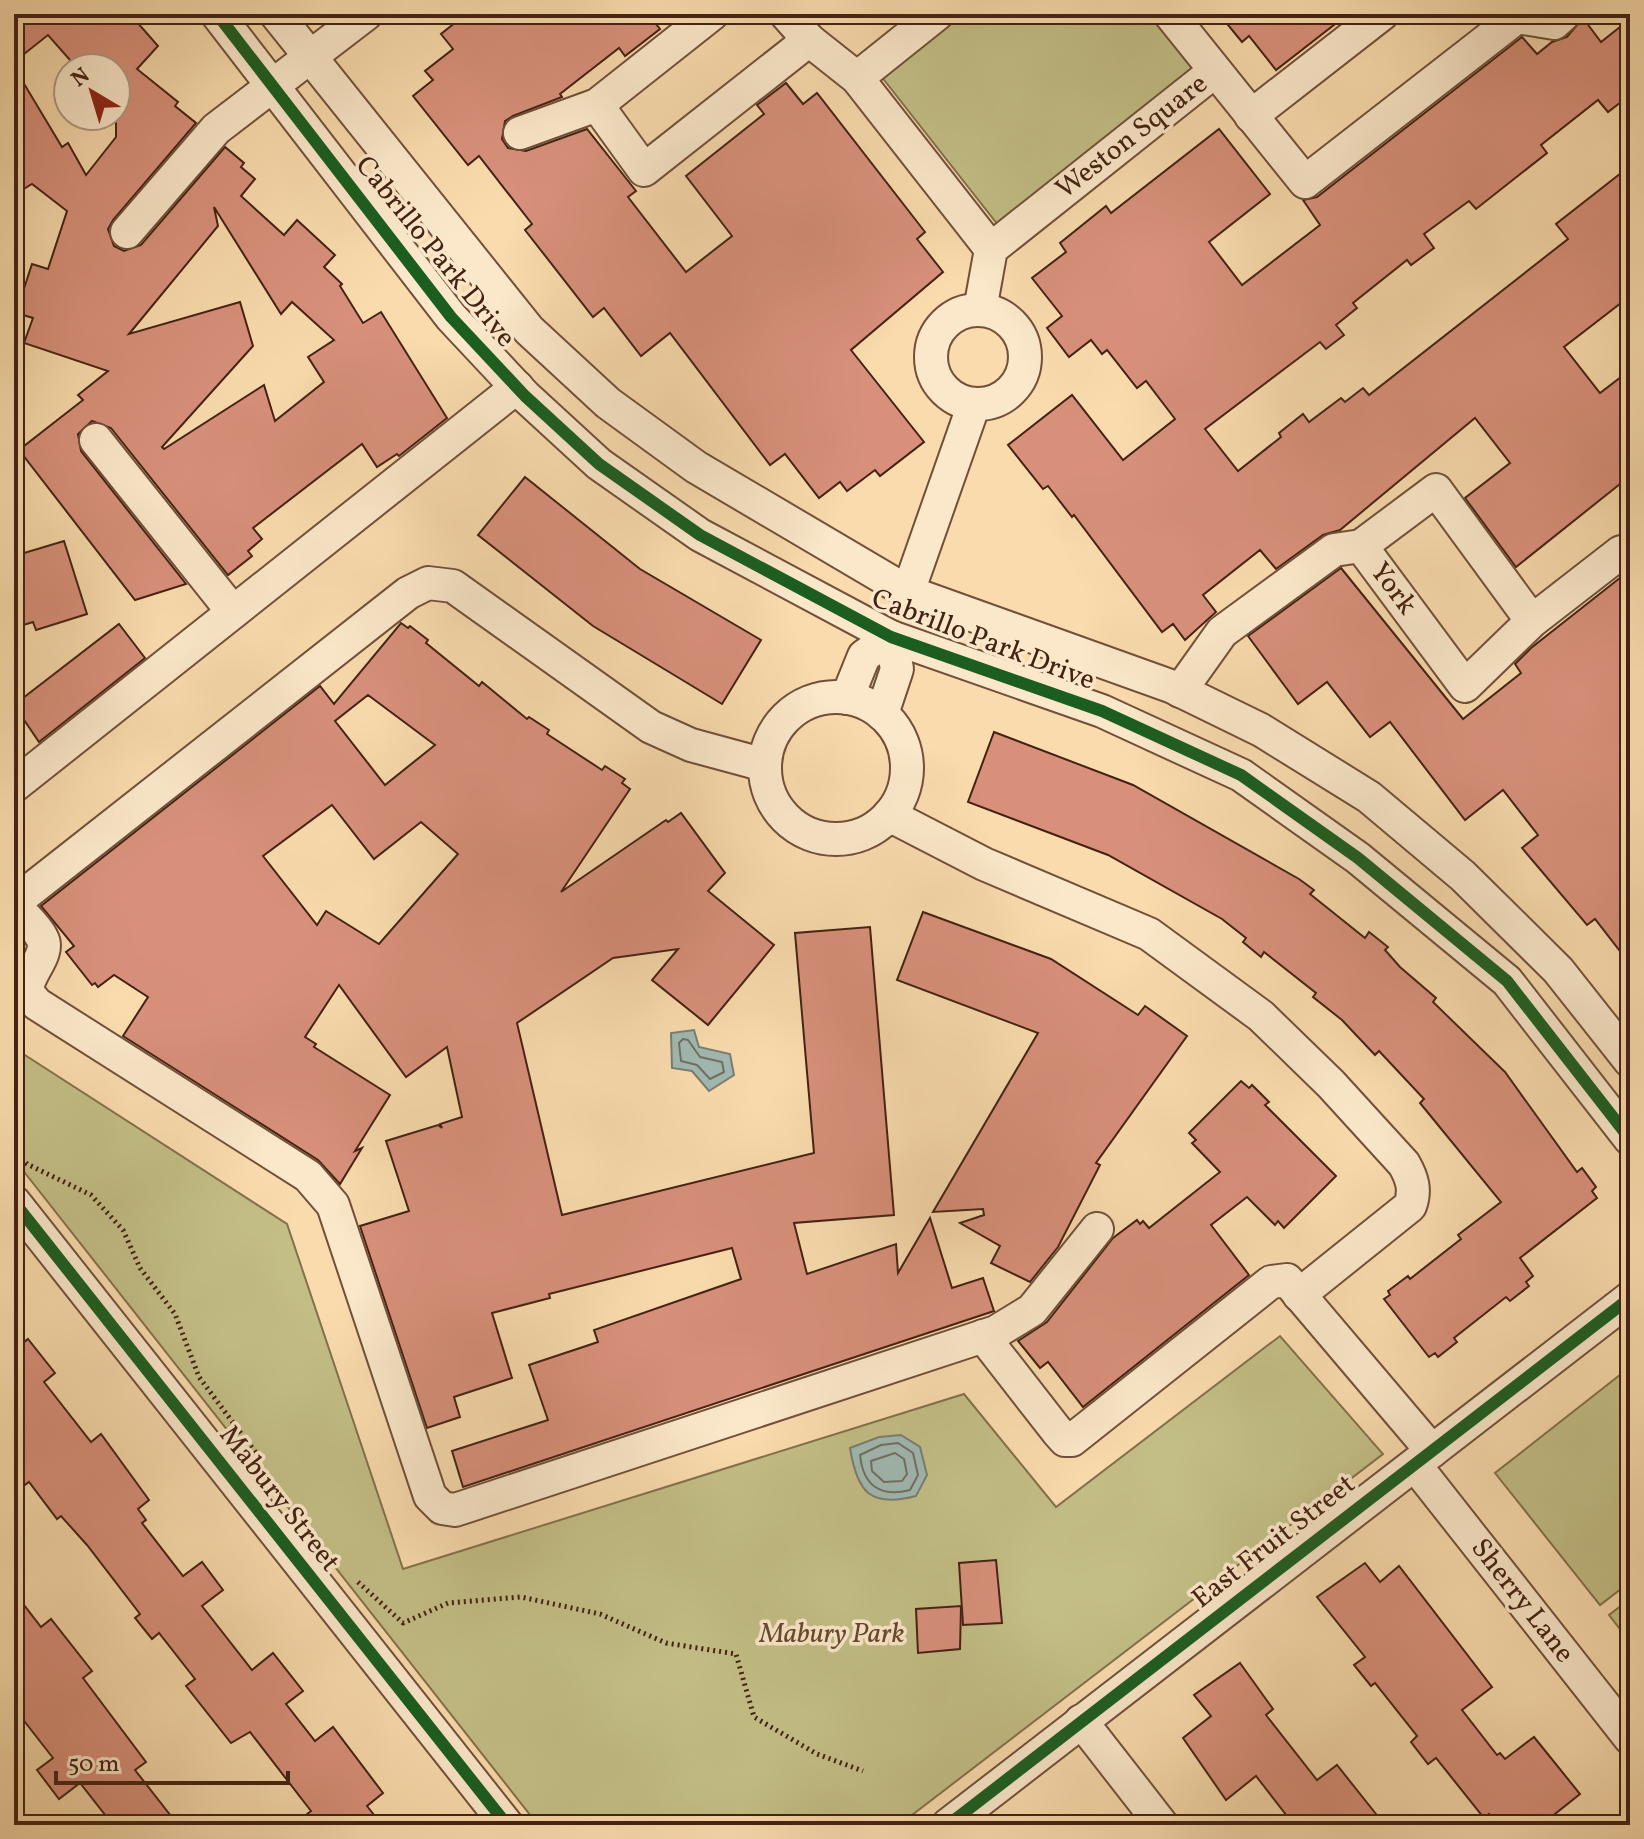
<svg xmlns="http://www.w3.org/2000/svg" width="1644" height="1839" font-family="Vollkorn,serif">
	<rect width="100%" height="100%" fill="#f9dbad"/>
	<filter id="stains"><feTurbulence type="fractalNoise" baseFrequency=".0025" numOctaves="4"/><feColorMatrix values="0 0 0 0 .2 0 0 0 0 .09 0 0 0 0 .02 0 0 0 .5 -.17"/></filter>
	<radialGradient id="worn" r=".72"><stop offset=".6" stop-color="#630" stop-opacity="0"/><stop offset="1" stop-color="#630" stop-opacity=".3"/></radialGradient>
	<g fill="#c3be86" stroke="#84704c" stroke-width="2">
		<polygon points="957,14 1160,14 1204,70 1002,230 881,76"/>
		<polygon points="14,1048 287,1224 403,1569 964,1394 1056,1507 1280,1336 1383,1454 899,1825 538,1825 14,1159"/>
		<polygon points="1630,1367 1630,1582 1600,1605 1495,1473"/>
		<polygon points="1630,1599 1630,1642 1609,1615"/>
	</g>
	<g fill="#a0b9b2" stroke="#7b7d72" stroke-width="2">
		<polygon points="694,1030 699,1047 730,1054 734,1075 709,1091 692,1071 672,1068 671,1033"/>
		<path d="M901 1435 920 1447 927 1475 916 1496C870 1508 857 1492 850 1448L879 1437Z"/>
	</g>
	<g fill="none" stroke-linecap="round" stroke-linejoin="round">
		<g stroke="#726e62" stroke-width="2">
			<polygon points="683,1039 688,1040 700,1057 722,1062 724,1072 710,1079 697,1065 681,1061 679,1043"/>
			<path d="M898 1443 913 1453 918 1475 910 1490C880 1498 863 1485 860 1455L881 1445Z"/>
			<polygon points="895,1453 904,1459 907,1474 902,1481 884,1482 872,1471 871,1461"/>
		</g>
	</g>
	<g fill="#d8907b" stroke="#442213" stroke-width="2" fill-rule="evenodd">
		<path d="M14 14H130L158 46 137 69 178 102 175 106 196 123 113 220 108 229 114 246 124 251 141 245 225 147 244 163 241 167 255 179 241 196 284 235 297 220 335 255 324 267 342 284 340 286 363 323 381 312 447 418 399 456 397 454 377 467 362 444 253 528 262 539 248 551 252 556 228 575 111 428 92 421 78 434 81 451 186 584 135 600 19 450 83 400 78 395 108 371 24 343 33 318 16 313 32 264 48 269 67 211 32 184 22 190 14 177V67L62 147 68 143 86 175 116 137V68H77L48 35 14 62ZM214 207 281 314 292 302 334 340 308 357 324 382 275 421 264 385 164 449 162 447 253 346 240 302 129 334 218 226Z"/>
		<polygon points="466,14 648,14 660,29 625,56 619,48 560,94 562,97 513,116 505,121 502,139 508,148 526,151 587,129 636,191 628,197 686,272 732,236 686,176 764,114 757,105 786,83 803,104 817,93 925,232 917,239 943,272 851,350 924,442 880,476 875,470 847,491 840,482 819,498 785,454 770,465 670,333 641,356 604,308 593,317 525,230 532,224 479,156 468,165 413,96 433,80 425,71 453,49 441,34"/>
		<polygon points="1219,14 1348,14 1276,70 1249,36 1242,42"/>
		<polygon points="1583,18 1601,42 1630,19 1630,95 1608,112 1598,100 1541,145 1547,153 1476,209 1469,201 1424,234 1434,248 1411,265 1407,260 1353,303 1357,308 1336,325 1344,335 1326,349 1320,342 1205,429 1238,471 1281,437 1279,433 1303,414 1309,422 1341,398 1345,402 1363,388 1369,395 1568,239 1556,224 1630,166 1630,296 1564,347 1600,393 1630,370 1630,476 1516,567 1465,498 1510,463 1475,418 1340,530 1323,535 1276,569 1260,550 1203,595 1216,612 1185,640 1173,624 1162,632 1074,515 1072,517 1048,486 1043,489 1008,445 1072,395 1123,460 1175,419 1146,381 1137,388 1107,350 1102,354 1091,340 1069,357 1047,328 1062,316 1032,278 1066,252 1060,243 1106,206 1111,213 1219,129 1270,194 1209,242 1242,285 1320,225 1303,200 1317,197 1522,37 1537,54 1552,42 1567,37"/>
		<polygon points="525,477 640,569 761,640 722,704 593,626 478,535"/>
		<polygon points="64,541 87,614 36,630 33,622 14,628 14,556"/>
		<polygon points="1341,568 1463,719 1521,673 1515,664 1531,648 1630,570 1630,964 1595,919 1587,925 1522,848 1538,835 1503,790 1465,820 1390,722 1370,737 1327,682 1298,704 1284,685 1248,636"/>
		<path d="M401 623 408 628 410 626 428 640 426 643 479 686 482 682 527 719 529 717 549 730 547 734 602 770 605 766 625 779 622 783 630 789 561 892 666 820 668 822 681 813 725 873 708 891 774 945 708 1025 652 980 678 949 613 958 517 1023 562 1215 814 1153 795 933 870 927 894 1215 794 1223 807 1274 896 1244 898 1273 930 1218 952 1288 983 1278 994 1311 463 1487 452 1451 548 1420 529 1365 598 1342 594 1330 741 1279 732 1248 549 1294 550 1298 492 1313 512 1378 454 1397 460 1417 427 1428 360 1226 409 1211 386 1141 438 1125 442 1128 440 1124 462 1117 447 1047 406 1077 339 985 305 1037 316 1044 314 1047 390 1095 355 1151 362 1148 340 1184 318 1160 123 1036 148 997 114 975 98 987 95 983 92 985 66 952 74 946 41 906 320 686 334 704ZM368 695 435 745 385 785 335 721ZM332 805 374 859 421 822 458 854 379 944 326 911 317 925 263 856Z"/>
		<polygon points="119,624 145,658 39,742 14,705"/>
		<polygon points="994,732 1133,785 1299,879 1314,890 1310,894 1365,938 1369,932 1388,947 1385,950 1400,967 1436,998 1433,1002 1505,1072 1577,1172 1582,1168 1596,1187 1592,1191 1597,1198 1520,1258 1533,1276 1526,1282 1529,1286 1510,1301 1506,1297 1454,1338 1457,1342 1438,1357 1435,1353 1429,1357 1384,1299 1390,1295 1388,1291 1408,1276 1410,1279 1461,1239 1458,1235 1501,1202 1420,1103 1424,1099 1379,1051 1375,1055 1342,1020 1313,997 1316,993 1264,952 1261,957 1243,942 1246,938 1222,919 1108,855 968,802"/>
		<polygon points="923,912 1051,959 1138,1015 1145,1006 1187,1036 1096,1163 1100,1165 1058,1247 1030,1282 991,1263 1000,1246 960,1223 984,1215 983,1209 933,1212 1038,1033 897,980"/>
		<polygon points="1241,1081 1249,1088 1252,1085 1269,1102 1265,1105 1336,1176 1284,1228 1278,1221 1275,1225 1247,1197 1211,1225 1249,1275 1083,1407 1048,1362 1040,1368 1018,1341 1047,1322 1113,1238 1137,1220 1140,1224 1143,1221 1149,1228 1220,1172 1192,1143 1196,1140 1189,1133"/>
		<polygon points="28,1339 55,1373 44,1382 91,1442 101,1434 149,1500 138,1509 146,1520 142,1523 183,1576 202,1562 223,1590 202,1606 252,1670 273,1653 303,1691 286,1704 315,1741 333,1727 383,1793 367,1806 382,1825 293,1825 311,1811 250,1732 231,1743 186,1686 195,1679 159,1633 152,1639 135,1618 140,1614 87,1545 61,1516 57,1519 29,1482 14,1493 14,1350"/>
		<polygon points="996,1560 1002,1623 963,1625 959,1563"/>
		<polygon points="1365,1563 1380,1582 1399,1566 1492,1687 1462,1710 1497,1755 1500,1753 1505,1759 1534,1737 1580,1794 1555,1814 1564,1825 1498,1825 1489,1814 1484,1818 1436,1758 1428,1764 1411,1742 1417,1736 1375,1683 1371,1686 1354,1665 1365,1657 1317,1597"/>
		<polygon points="14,1592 41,1627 51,1619 92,1671 83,1678 146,1762 135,1770 178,1825 113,1825 80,1783 59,1799 37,1770 53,1758 14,1708"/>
		<polygon points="961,1606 960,1649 918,1653 916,1609"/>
		<polygon points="1240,1663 1273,1709 1266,1715 1317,1780 1337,1765 1376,1814 1362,1825 1294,1825 1256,1776 1226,1800 1183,1738 1211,1716 1194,1695"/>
	</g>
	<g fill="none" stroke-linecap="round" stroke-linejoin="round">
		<g stroke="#71503a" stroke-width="36">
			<g id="minor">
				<polyline points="217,14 451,317 525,396 599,464 700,535 891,637 1102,711 1241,775 1358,858 1507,981 1630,1139"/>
				<polyline points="276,14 529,330 608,403 696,467 908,592 1173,687 1261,730 1369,797 1463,876 1558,970 1630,1061"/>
				<polyline points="786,14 809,40 857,78 991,249"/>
				<polyline points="1170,14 1305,182 1517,17"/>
				<polyline points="1517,17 1554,23 1564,14"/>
				<polyline points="857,78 937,14"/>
				<polyline points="597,105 644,170 809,40"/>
				<polyline points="1251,116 1382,14"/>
				<polyline points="520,133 597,105 712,14"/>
				<polyline points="127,232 216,129 366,14"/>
				<polyline points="980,310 991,249 1215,71"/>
				<circle cx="978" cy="357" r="47"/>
				<polyline points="96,440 233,612"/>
				<polyline points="908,592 974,404"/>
				<polyline points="1532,621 1436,490 1361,546 1465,686 1532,621 1621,552 1630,550"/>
				<polyline points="1180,691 1222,632 1334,550 1361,546"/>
				<circle cx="836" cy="768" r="71"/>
				<polyline points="847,698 864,656 891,637"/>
				<polyline points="882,714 897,669 891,637"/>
				<path d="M765 765 691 745 651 727 453 586 428 583 408 593 19 899 16 907C24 916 37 927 42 938 51 954 26 974 27 992L37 1004 308 1176 333 1205 430 1496 442 1508 455 1510 996 1332 1032 1310 1097 1229"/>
				<polyline points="14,786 517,387"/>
				<path d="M889 815 984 864 1149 934 1261 1016 1331 1084 1404 1164C1412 1178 1416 1190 1410 1206L1299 1295"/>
				<polyline points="14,1202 507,1825"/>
				<polyline points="983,1336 1057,1431 1065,1440 1072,1440 1271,1282 1287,1280 1432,1451"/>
				<polyline points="1415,1465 1630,1738"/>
				<polyline points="1081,1721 1162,1825"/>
				<polyline points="948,1825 1630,1298"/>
			</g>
		</g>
		<g stroke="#442213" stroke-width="5" stroke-dasharray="2 4" stroke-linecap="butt">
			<polyline points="14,1149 27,1164 91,1195 123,1230 140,1268 175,1314 199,1377 237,1428"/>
			<polyline points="236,1427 260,1458"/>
			<polyline points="358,1582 403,1623 448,1603 521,1597 600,1614 666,1643 736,1654 754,1717 817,1754 863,1771"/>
		</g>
		<use href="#minor" stroke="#fbe8ca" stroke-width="32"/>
		<g stroke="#fbe8ca" stroke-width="17">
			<g id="cycleway">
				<polyline points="217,14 451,317 525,396 599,464 700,535 891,637 1102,711 1241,775 1358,858 1507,981 1630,1139"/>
				<polyline points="14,1202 507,1825"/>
				<polyline points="948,1825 1630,1298"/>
			</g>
		</g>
		<use href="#cycleway" stroke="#1b5e20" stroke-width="12"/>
	</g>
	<g text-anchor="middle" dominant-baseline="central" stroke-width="7" stroke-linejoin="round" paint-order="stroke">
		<g font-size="28" fill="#442213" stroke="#fbe8ca">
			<text transform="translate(1132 137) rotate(-38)">Weston Square</text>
			<text transform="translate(435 252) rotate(51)">Cabrillo Park Drive</text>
			<text transform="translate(1393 589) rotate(53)">York</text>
			<text transform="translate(983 640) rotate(21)">Cabrillo Park Drive</text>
			<text transform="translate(279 1499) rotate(52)">Mabury Street</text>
			<text transform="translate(1274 1542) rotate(-38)">East Fruit Street</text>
			<text transform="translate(1522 1601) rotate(52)">Sherry Lane</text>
		</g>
		<g font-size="28" font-style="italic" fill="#644930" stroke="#fbe8ca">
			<text x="832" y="1634">Mabury Park</text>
		</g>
	</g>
	<rect width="1644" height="1839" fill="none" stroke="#f9dbad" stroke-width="48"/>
	<rect x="16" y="16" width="1612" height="1807" fill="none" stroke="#442213" stroke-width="4"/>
	<rect x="24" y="24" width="1596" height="1791" fill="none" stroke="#442213" stroke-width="2"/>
	<g transform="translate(92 92) rotate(322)"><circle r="38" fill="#fbe8ca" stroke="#b29981" stroke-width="2"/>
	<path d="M0-6L14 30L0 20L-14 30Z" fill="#8f2418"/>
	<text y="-12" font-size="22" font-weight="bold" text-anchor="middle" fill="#442213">N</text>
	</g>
	<path d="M56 1771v12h232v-12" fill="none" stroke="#442213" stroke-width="4"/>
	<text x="68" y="1771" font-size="24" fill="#442213" stroke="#fbe8ca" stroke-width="6" paint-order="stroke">50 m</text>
	<rect width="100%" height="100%" filter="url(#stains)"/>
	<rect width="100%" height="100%" fill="url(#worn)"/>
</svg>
